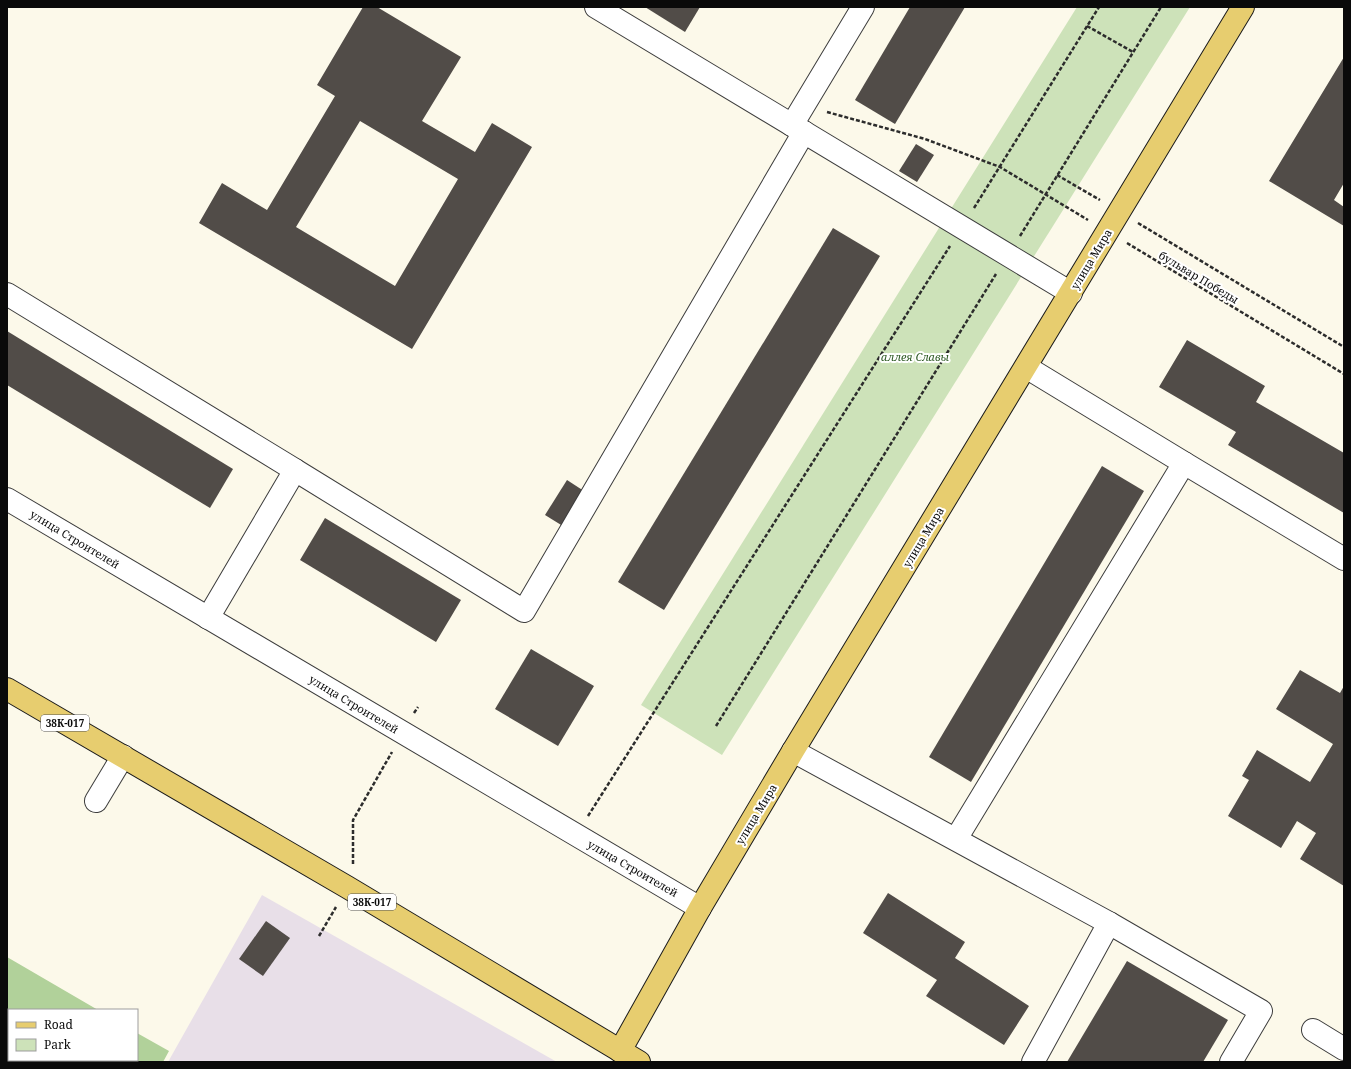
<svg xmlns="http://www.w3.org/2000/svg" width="1351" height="1069" font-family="'Noto Serif',serif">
	<rect width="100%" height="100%" fill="#fcf9ea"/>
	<polygon fill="#e8dfe8" points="262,895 557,1062 168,1062"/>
	<polygon fill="#cde2b9" points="1077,7 1190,7 722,755 641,705"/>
	<polygon fill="#b1d19a" points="7,957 98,1010 9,1010 9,1060 137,1060 137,1033 169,1051 163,1062 7,1062"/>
	<g fill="#514c48" fill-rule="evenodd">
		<path d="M363 7H377L461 57 422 121 475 152 492 123 532 147 412 349 199 223 222 183 267 210 335 96 317 85ZM360 121 458 179 395 286 296 227Z"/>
		<polygon points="645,7 700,7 685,32"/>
		<polygon points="910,7 965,7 895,124 855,100"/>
		<polygon points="1344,57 1344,183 1334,200 1344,207 1344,226 1269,181"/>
		<polygon points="916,144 934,155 917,182 899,171"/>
		<polygon points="833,228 880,256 664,610 618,582"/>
		<polygon points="7,331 233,469 210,508 7,385"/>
		<polygon points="1187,340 1265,386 1256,402 1344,453 1344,513 1228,445 1236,432 1159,387"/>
		<polygon points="1102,466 1144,491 971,782 929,757"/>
		<polygon points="567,480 587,493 566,528 545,515"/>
		<polygon points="325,518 461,600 436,642 300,560"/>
		<polygon points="531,649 594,686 558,746 495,709"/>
		<polygon points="1300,670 1340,693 1344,686 1344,886 1300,859 1316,833 1297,821 1281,848 1228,816 1249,780 1242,776 1257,750 1310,782 1333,744 1276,709"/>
		<polygon points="888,893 965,942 955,958 1029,1006 1004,1045 926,996 937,980 863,933"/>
		<polygon points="266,921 290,938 263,976 239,959"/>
		<polygon points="1127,961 1228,1020 1203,1062 1067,1062"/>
	</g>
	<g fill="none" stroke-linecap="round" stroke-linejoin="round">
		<g stroke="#3d3d3d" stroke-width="24">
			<g id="minor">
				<polyline points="596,7 1071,293"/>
				<polyline points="792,125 863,7"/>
				<polyline points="7,294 295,470 208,618"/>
				<polyline points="1184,463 1344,559"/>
				<polyline points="295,470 524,611 804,132"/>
				<polyline points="7,499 700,908"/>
				<polyline points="793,751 1109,923 1261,1011 1231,1062"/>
				<polyline points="96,801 123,756"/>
				<polyline points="956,839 1184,463 1026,367"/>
				<polyline points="1313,1030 1344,1049"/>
				<polyline points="1033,1062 1109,923"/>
			</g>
		</g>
		<g stroke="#1b1b1b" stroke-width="24">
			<g id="major">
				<polyline points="7,689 347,887 639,1062"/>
				<polyline points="620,1051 700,908 793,751 1243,7"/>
			</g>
		</g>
		<g stroke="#2c2c2c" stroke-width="2.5" stroke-dasharray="4 2" stroke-linecap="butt">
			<polyline points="1087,26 1133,52"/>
			<polyline points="827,112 925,139 1000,167 1088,220"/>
			<polyline points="1057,175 1100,200"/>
			<polyline points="974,208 1099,7"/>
			<polyline points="1138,223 1344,347"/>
			<polyline points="1020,236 1161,7"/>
			<polyline points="1127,243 1344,374"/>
			<polyline points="414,713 418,707"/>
			<polyline points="716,726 996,274"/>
			<polyline points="588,816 950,246"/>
			<polyline points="353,864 353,820 392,752"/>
			<polyline points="319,936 336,907"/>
		</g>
		<use href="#minor" stroke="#fff" stroke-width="22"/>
		<use href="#major" stroke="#e7cd6f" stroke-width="22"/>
	</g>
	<g text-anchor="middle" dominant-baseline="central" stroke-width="4" stroke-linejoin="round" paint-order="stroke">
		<g fill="#fff" stroke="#545454" stroke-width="1">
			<rect x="41" y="715" width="48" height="16" rx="3"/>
			<rect x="348" y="894" width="48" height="16" rx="3"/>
		</g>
		<g font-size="10" font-weight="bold" fill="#0a0a0a">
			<text x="65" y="723">38К-017</text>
			<text x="372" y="902">38К-017</text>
		</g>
		<g font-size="11" fill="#0a0a0a" stroke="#fff">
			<text transform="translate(1091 259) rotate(-59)">улица Мира</text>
			<text transform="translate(1199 277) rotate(31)">бульвар Победы</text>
			<text transform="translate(923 537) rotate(-59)">улица Мира</text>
			<text transform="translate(75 539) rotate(31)">улица Строителей</text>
			<text transform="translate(354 704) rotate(31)">улица Строителей</text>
			<text transform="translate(756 814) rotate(-59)">улица Мира</text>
			<text transform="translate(633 868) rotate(30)">улица Строителей</text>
		</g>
		<g font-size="11" font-style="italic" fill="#2d5924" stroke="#fff">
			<text x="915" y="356">аллея Славы</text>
		</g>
	</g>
	<rect width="1351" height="1069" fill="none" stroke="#0a0a0a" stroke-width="16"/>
	<rect x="8" y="1009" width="130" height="52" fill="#ffffff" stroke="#9d9d9d"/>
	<rect x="16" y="1022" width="20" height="6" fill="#e7cd6f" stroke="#9d9d9d"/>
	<text x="44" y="1029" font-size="12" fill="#0a0a0a">Road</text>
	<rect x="16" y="1039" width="20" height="12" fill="#cde2b9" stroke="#9d9d9d"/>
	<text x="44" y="1049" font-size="12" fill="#0a0a0a">Park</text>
</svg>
